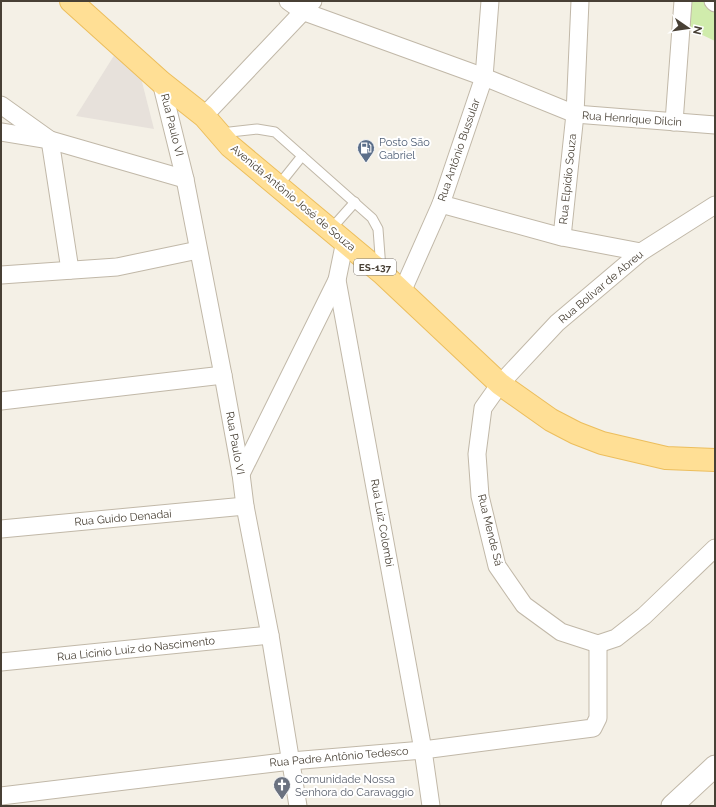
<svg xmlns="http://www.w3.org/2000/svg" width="716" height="807" font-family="Raleway,sans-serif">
	<rect width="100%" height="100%" fill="#f4f0e6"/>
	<polygon fill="#e7e1db" points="115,54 139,70 154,129 76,116"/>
	<polygon fill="#d0ecac" points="678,1 715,1 715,41 692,30"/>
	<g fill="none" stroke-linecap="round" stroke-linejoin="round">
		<g stroke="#c1b8a8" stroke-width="11">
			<g id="service">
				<polyline points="221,133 257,129 275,132 372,218 378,229 381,269"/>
				<polyline points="278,186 302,156"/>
				<polyline points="331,229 355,202"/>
			</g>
		</g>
		<g stroke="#c1b8a8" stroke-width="19">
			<g id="minor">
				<polyline points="288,1 302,11 484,77 575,114 715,125"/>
				<polyline points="713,1 715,3"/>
				<polyline points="161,82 185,179 223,375 241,474 245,506 270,635 298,806"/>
				<polyline points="1,105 50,140 70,270"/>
				<polyline points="204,116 313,1"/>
				<polyline points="674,122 683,1"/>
				<polyline points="1,132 50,140 185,179"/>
				<polyline points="441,204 562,237 641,252"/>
				<polyline points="715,205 641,252 557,323 500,384 483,408 477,454 480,496 497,566 524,605 561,632 598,644 616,638 644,616 715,548"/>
				<polyline points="562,237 575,114 580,1"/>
				<polyline points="345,241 337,280 423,750 431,806"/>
				<polyline points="1,275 117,267 198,250"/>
				<polyline points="402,292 441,204 484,77 490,1"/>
				<polyline points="1,401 223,375"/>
				<polyline points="241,474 337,280"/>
				<polyline points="1,529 245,506"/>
				<polyline points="1,662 270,635"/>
				<polyline points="1,796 291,761 423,750 593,728 598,718 598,644"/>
			</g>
		</g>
		<g stroke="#c1b8a8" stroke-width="23">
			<polyline id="tertiary" points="672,806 715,766"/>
		</g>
		<g stroke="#ecbe5d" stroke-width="24">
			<polyline id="primary" points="71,1 161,82 204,116 230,146 382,273 500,384 551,420 576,433 602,443 666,458 715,460"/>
		</g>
		<use href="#service" stroke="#fff" stroke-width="9"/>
		<use href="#minor" stroke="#fff" stroke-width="17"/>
		<use href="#tertiary" stroke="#fff" stroke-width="21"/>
		<use href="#primary" stroke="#ffdf95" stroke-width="22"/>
	</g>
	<defs>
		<g id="fuel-pin" transform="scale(0.9)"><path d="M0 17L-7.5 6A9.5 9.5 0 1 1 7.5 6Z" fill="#5c6f8a" stroke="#fff"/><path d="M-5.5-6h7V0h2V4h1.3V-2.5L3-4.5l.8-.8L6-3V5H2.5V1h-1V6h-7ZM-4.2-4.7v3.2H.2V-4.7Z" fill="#fff"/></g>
		<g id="church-pin" transform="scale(0.9)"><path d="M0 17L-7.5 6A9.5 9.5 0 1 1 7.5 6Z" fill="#6b7280" stroke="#fff"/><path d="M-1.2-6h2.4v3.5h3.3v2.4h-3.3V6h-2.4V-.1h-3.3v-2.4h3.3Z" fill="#fff"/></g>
	</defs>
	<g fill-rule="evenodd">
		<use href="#fuel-pin" x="366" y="148"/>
		<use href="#church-pin" x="282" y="785"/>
	</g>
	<g text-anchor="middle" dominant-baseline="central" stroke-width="4" stroke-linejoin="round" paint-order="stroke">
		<rect fill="#fff" stroke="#7f7972" stroke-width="1" x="354" y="259" width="42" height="16" rx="3"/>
		<g font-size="10" font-weight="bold" fill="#484035">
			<text x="375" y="267">ES-137</text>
		</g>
		<g font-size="11" fill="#484035" stroke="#fff">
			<text transform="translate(632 119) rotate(4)">Rua Henrique Dilcin</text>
			<text transform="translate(172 125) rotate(76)">Rua Paulo VI</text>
			<text transform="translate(459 150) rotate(-71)">Rua Antônio Bussular</text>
			<text transform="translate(568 179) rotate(-84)">Rua Elpídio Souza</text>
			<text transform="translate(293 198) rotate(40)">Avenida Antônio José de Souza</text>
			<text transform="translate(601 287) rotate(-40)">Rua Bolivar de Abreu</text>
			<text transform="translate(235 443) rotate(80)">Rua Paulo VI</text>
			<text transform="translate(123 518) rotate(-5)">Rua Guido Denadai</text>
			<text transform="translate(382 523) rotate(80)">Rua Luiz Colombi</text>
			<text transform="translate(490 530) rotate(76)">Rua Mende Sá</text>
			<text transform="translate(136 649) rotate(-6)">Rua Licinio Luiz do Nascimento</text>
			<text transform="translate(339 757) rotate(-5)">Rua Padre Antônio Tedesco</text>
		</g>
		<g font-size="11" fill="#4e5e75" stroke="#fff" text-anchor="start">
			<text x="379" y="142">Posto São<tspan x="379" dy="13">Gabriel</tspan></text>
		</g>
		<g font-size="11" fill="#5b616d" stroke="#fff" text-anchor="start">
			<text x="295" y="779">Comunidade Nossa<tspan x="295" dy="13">Senhora do Caravaggio</tspan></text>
		</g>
	</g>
	<rect width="716" height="807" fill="none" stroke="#484035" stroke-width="4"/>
	<g transform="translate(688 28) rotate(103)" stroke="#ffffff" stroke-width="3" paint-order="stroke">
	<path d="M0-3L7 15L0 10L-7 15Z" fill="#484035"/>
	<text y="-6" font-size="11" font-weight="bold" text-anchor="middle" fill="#484035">N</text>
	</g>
</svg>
